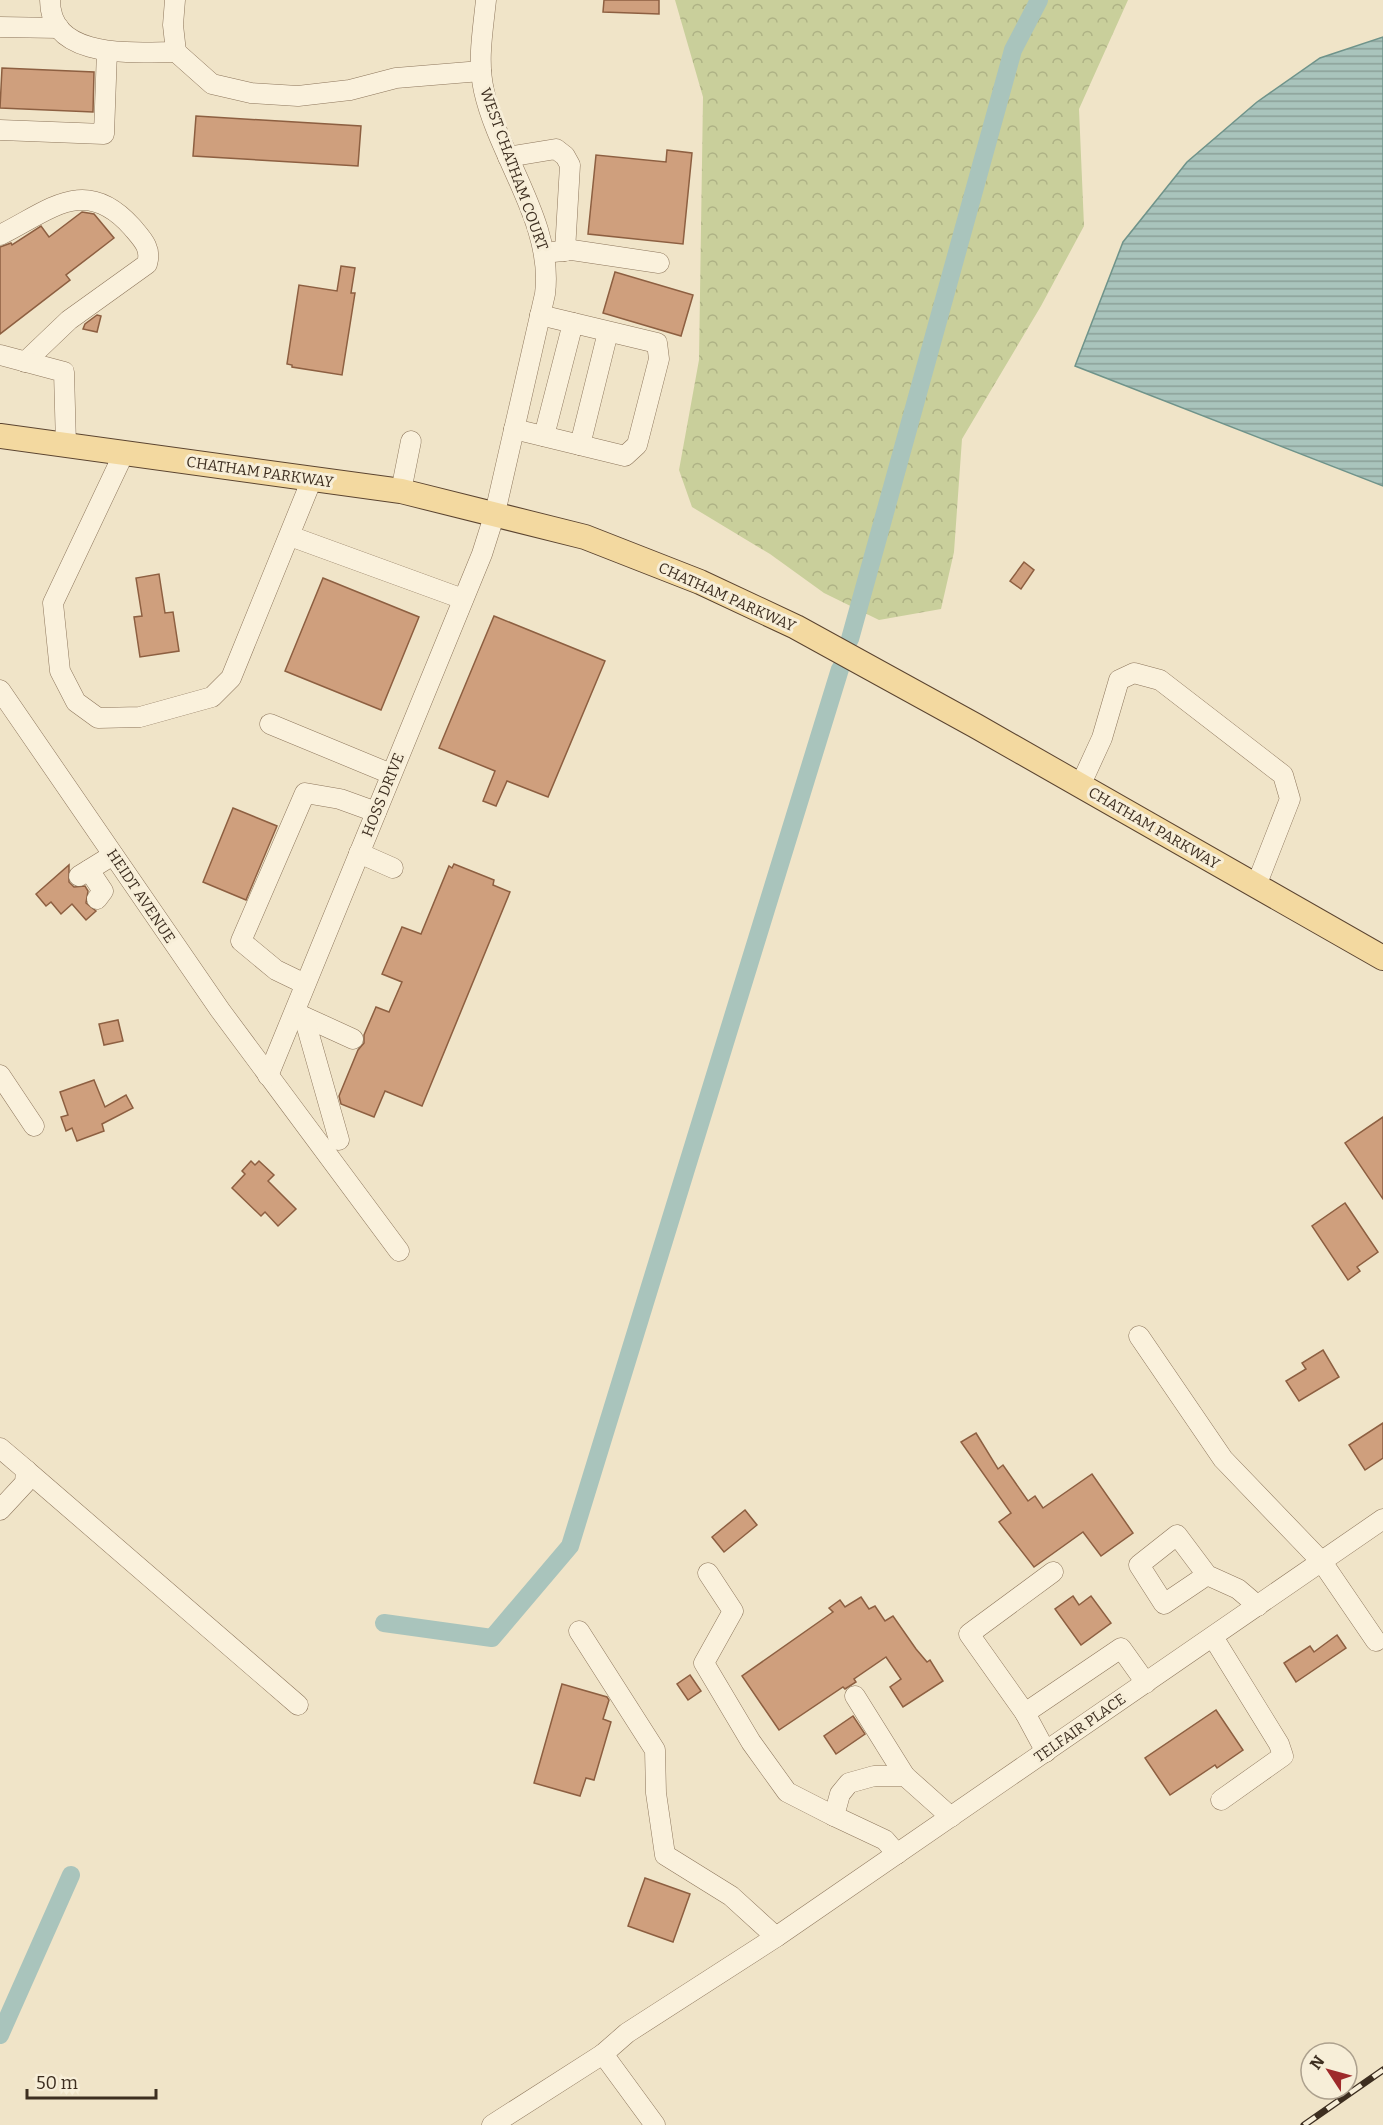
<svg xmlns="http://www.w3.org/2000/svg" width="1383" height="2125" font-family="Bitter,serif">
	<defs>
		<pattern id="forest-crowns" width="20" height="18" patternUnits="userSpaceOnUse" patternTransform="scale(1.5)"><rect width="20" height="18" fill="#c9cf9b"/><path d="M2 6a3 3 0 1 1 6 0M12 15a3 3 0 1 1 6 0" fill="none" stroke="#aeb285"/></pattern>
		<pattern id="water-rules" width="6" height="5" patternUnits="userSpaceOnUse" patternTransform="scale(1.5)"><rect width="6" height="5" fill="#a9c4bc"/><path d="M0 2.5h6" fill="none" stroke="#8ba098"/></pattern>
	</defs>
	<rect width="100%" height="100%" fill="#f0e4c8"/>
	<polygon fill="url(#forest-crowns)" points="675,0 1128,0 1079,109 1084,226 1041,306 962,439 954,552 941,609 879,620 824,593 770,554 692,507 679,470 699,360 703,97"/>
	<polygon fill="url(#water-rules)" stroke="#6f938a" stroke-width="1.5" points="1383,37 1383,486 1075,366 1123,242 1187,162 1257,102 1320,58"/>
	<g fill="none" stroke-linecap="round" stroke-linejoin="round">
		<g stroke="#a9c4bc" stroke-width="18">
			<polyline points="850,639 1013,50 1039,0"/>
			<polyline points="384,1623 492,1638 570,1546 840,669"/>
			<polyline points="0,2035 71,1875"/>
		</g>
	</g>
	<g fill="#cf9f7d" stroke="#8d5f41" stroke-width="1.5">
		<polygon points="604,0 659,0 659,14 603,12"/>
		<polygon points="2,68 94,72 93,112 0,108"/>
		<polygon points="196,116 361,126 358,166 193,156"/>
		<polygon points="667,150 692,153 683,244 588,234 596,155 666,162"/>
		<polygon points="82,212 94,214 114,238 66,275 70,280 0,334 0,247 11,243 12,245 41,226 49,237"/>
		<polygon points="341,266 355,268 351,293 355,293 342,375 292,367 292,365 287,364 299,285 337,291"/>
		<polygon points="615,272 693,295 681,336 603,313"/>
		<polygon points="97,315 101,316 97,332 83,329 85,324"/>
		<polygon points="1024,562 1034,570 1021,589 1010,581"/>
		<polygon points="159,574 165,613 173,612 179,651 140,657 134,617 142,616 136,578"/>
		<polygon points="323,578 419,617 381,710 285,671"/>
		<polygon points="494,616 605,661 548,797 507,781 496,806 483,801 495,771 439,748"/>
		<polygon points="233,808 277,826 246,900 203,882"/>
		<polygon points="454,864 494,880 493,885 510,892 422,1106 385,1091 374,1117 341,1104 339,1096 358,1050 364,1043 364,1035 376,1007 389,1012 402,982 382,974 402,927 421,934 449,866 452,868"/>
		<polygon points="69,865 69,882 74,887 85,886 88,891 86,903 96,911 86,920 72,904 61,914 51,902 46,906 36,894"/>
		<polygon points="118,1020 123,1041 104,1045 99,1024"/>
		<polygon points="94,1080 105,1107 126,1095 133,1108 102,1124 104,1131 77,1141 72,1128 66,1131 61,1117 68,1115 60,1092"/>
		<polygon points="1383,1117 1383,1199 1345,1143"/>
		<polygon points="251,1161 255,1165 259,1161 274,1175 268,1181 296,1209 278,1226 265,1212 261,1216 232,1188 245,1174 242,1171"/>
		<polygon points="1345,1203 1378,1252 1357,1267 1360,1271 1348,1280 1312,1226"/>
		<polygon points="1323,1350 1339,1377 1299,1401 1286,1381 1306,1369 1302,1363"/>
		<polygon points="1383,1423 1383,1458 1365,1470 1349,1445"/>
		<polygon points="976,1433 998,1469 1003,1465 1028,1501 1035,1496 1043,1508 1092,1474 1133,1533 1101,1556 1083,1532 1034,1567 999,1522 1011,1513 961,1442"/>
		<polygon points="745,1510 757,1525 724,1552 712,1537"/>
		<polygon points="1073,1596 1079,1605 1091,1596 1111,1623 1081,1645 1055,1609"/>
		<polygon points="861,1597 869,1609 875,1606 885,1621 893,1616 916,1649 927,1662 930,1660 943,1681 903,1707 890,1687 901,1679 886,1657 854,1679 856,1682 845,1689 843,1687 779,1730 742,1676 833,1612 829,1608 840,1600 845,1607"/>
		<polygon points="1337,1635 1346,1648 1296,1682 1284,1663 1310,1646 1314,1652"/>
		<polygon points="690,1675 701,1691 688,1700 677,1684"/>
		<polygon points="562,1684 607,1697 609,1700 603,1719 611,1722 594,1780 586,1778 580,1796 534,1783"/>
		<polygon points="1216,1710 1243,1750 1217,1768 1215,1765 1170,1795 1145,1758"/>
		<polygon points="853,1716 865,1734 836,1754 824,1736"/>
		<polygon points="645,1878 690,1894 673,1942 628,1926"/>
	</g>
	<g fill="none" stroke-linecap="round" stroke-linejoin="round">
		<g stroke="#8d765c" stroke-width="21">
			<g id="minor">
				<path d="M50 0C50 61 136 52 176 52L173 25 175 0"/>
				<polyline points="0,27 59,28"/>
				<polyline points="176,52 212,84 251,93 298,96 350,90 396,78 481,71"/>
				<polyline points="0,130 104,134 107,51"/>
				<polyline points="508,157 556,149 565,156 570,165 565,251"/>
				<path d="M0 235C49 211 85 174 132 227 142 239 152 248 147 264L69 320 25 362"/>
				<polyline points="553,252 572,250 659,263"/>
				<polyline points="0,355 64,372 66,445"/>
				<polyline points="514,429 625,456 637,445 659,359 657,343 540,315"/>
				<polyline points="544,436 573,323"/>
				<polyline points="580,445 608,332"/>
				<polyline points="124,453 53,603 60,671 76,702 98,718 140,717 212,697 231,678 312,479"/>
				<polyline points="401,491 411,441"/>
				<polyline points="290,536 463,599"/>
				<polyline points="0,690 220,1010 399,1251"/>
				<polyline points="270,724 391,774"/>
				<polyline points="1080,786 1102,738 1119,680 1134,673 1160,680 1283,775 1290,799 1256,886"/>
				<polyline points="359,853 393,868"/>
				<polyline points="89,870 103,891 97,899"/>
				<polyline points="79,876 113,855"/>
				<polyline points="305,984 276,970 241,941 305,793 340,799 376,812"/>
				<polyline points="296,1013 353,1039"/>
				<polyline points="304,1017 339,1140"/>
				<polyline points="0,1075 34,1126"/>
				<path d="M268 1076 482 554 495 513 545 294C554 224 499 158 484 91 477 61 483 30 486 0"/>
				<polyline points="1139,1336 1223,1459 1322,1562 1376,1641"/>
				<polyline points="0,1448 26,1470 25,1483 0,1510"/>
				<polyline points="26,1470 298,1705"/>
				<polyline points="708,1573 733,1611 704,1663 751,1742 787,1792 834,1816"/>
				<polyline points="1207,1575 1164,1604 1139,1565 1177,1535 1207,1575 1238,1589 1258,1606"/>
				<polyline points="579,1631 655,1750 656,1793 665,1855 731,1896 776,1937"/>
				<polyline points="1213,1637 1279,1744 1283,1756 1221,1800"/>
				<polyline points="855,1696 905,1776"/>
				<polyline points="1025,1713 969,1634 1053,1572"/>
				<polyline points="1046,1752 1025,1713 1121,1648 1146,1683"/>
				<polyline points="897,1854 885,1840 834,1816 840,1794 849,1783 874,1776 905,1776 951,1817"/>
				<polyline points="492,2125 603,2054"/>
				<polyline points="655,2125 603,2054 627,2033 776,1937 1383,1519"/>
			</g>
		</g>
		<g stroke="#5b4430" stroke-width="26">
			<polyline id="major" points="0,436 401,491 585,537 700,582 796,627 976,726 1383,958"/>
		</g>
		<use href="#minor" stroke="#faf1dc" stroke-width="20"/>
		<use href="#major" stroke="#f3d9a0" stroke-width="24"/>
		<g stroke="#3d2e20" stroke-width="7">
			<polyline id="rail" points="1304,2125 1383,2070"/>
		</g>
		<use href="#rail" stroke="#f7eed8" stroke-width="4.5" stroke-dasharray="14" stroke-linecap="butt"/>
	</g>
	<g text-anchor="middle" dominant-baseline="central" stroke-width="6" stroke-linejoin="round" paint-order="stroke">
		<g font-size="15" fill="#3d2e20" stroke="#f7eed8">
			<text transform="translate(514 169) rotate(70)">WEST CHATHAM COURT</text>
			<text transform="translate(260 472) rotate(8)">CHATHAM PARKWAY</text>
			<text transform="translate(727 597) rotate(24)">CHATHAM PARKWAY</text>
			<text transform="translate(383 795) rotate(-68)">HOSS DRIVE</text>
			<text transform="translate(1154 828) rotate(30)">CHATHAM PARKWAY</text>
			<text transform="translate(141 896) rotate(56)">HEIDT AVENUE</text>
			<text transform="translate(1080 1728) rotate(-35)">TELFAIR PLACE</text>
		</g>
	</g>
	<g transform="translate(1329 2071) rotate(306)"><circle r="28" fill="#f7eed8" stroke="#ada18e" stroke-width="1.5"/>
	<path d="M0-4.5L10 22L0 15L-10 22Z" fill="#9e2a2b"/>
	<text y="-9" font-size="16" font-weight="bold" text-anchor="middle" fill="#3d2e20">N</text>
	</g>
	<path d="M27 2089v9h129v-9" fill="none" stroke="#3d2e20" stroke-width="3"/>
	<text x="36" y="2089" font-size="18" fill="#3d2e20" stroke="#f7eed8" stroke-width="4.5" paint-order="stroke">50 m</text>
</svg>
